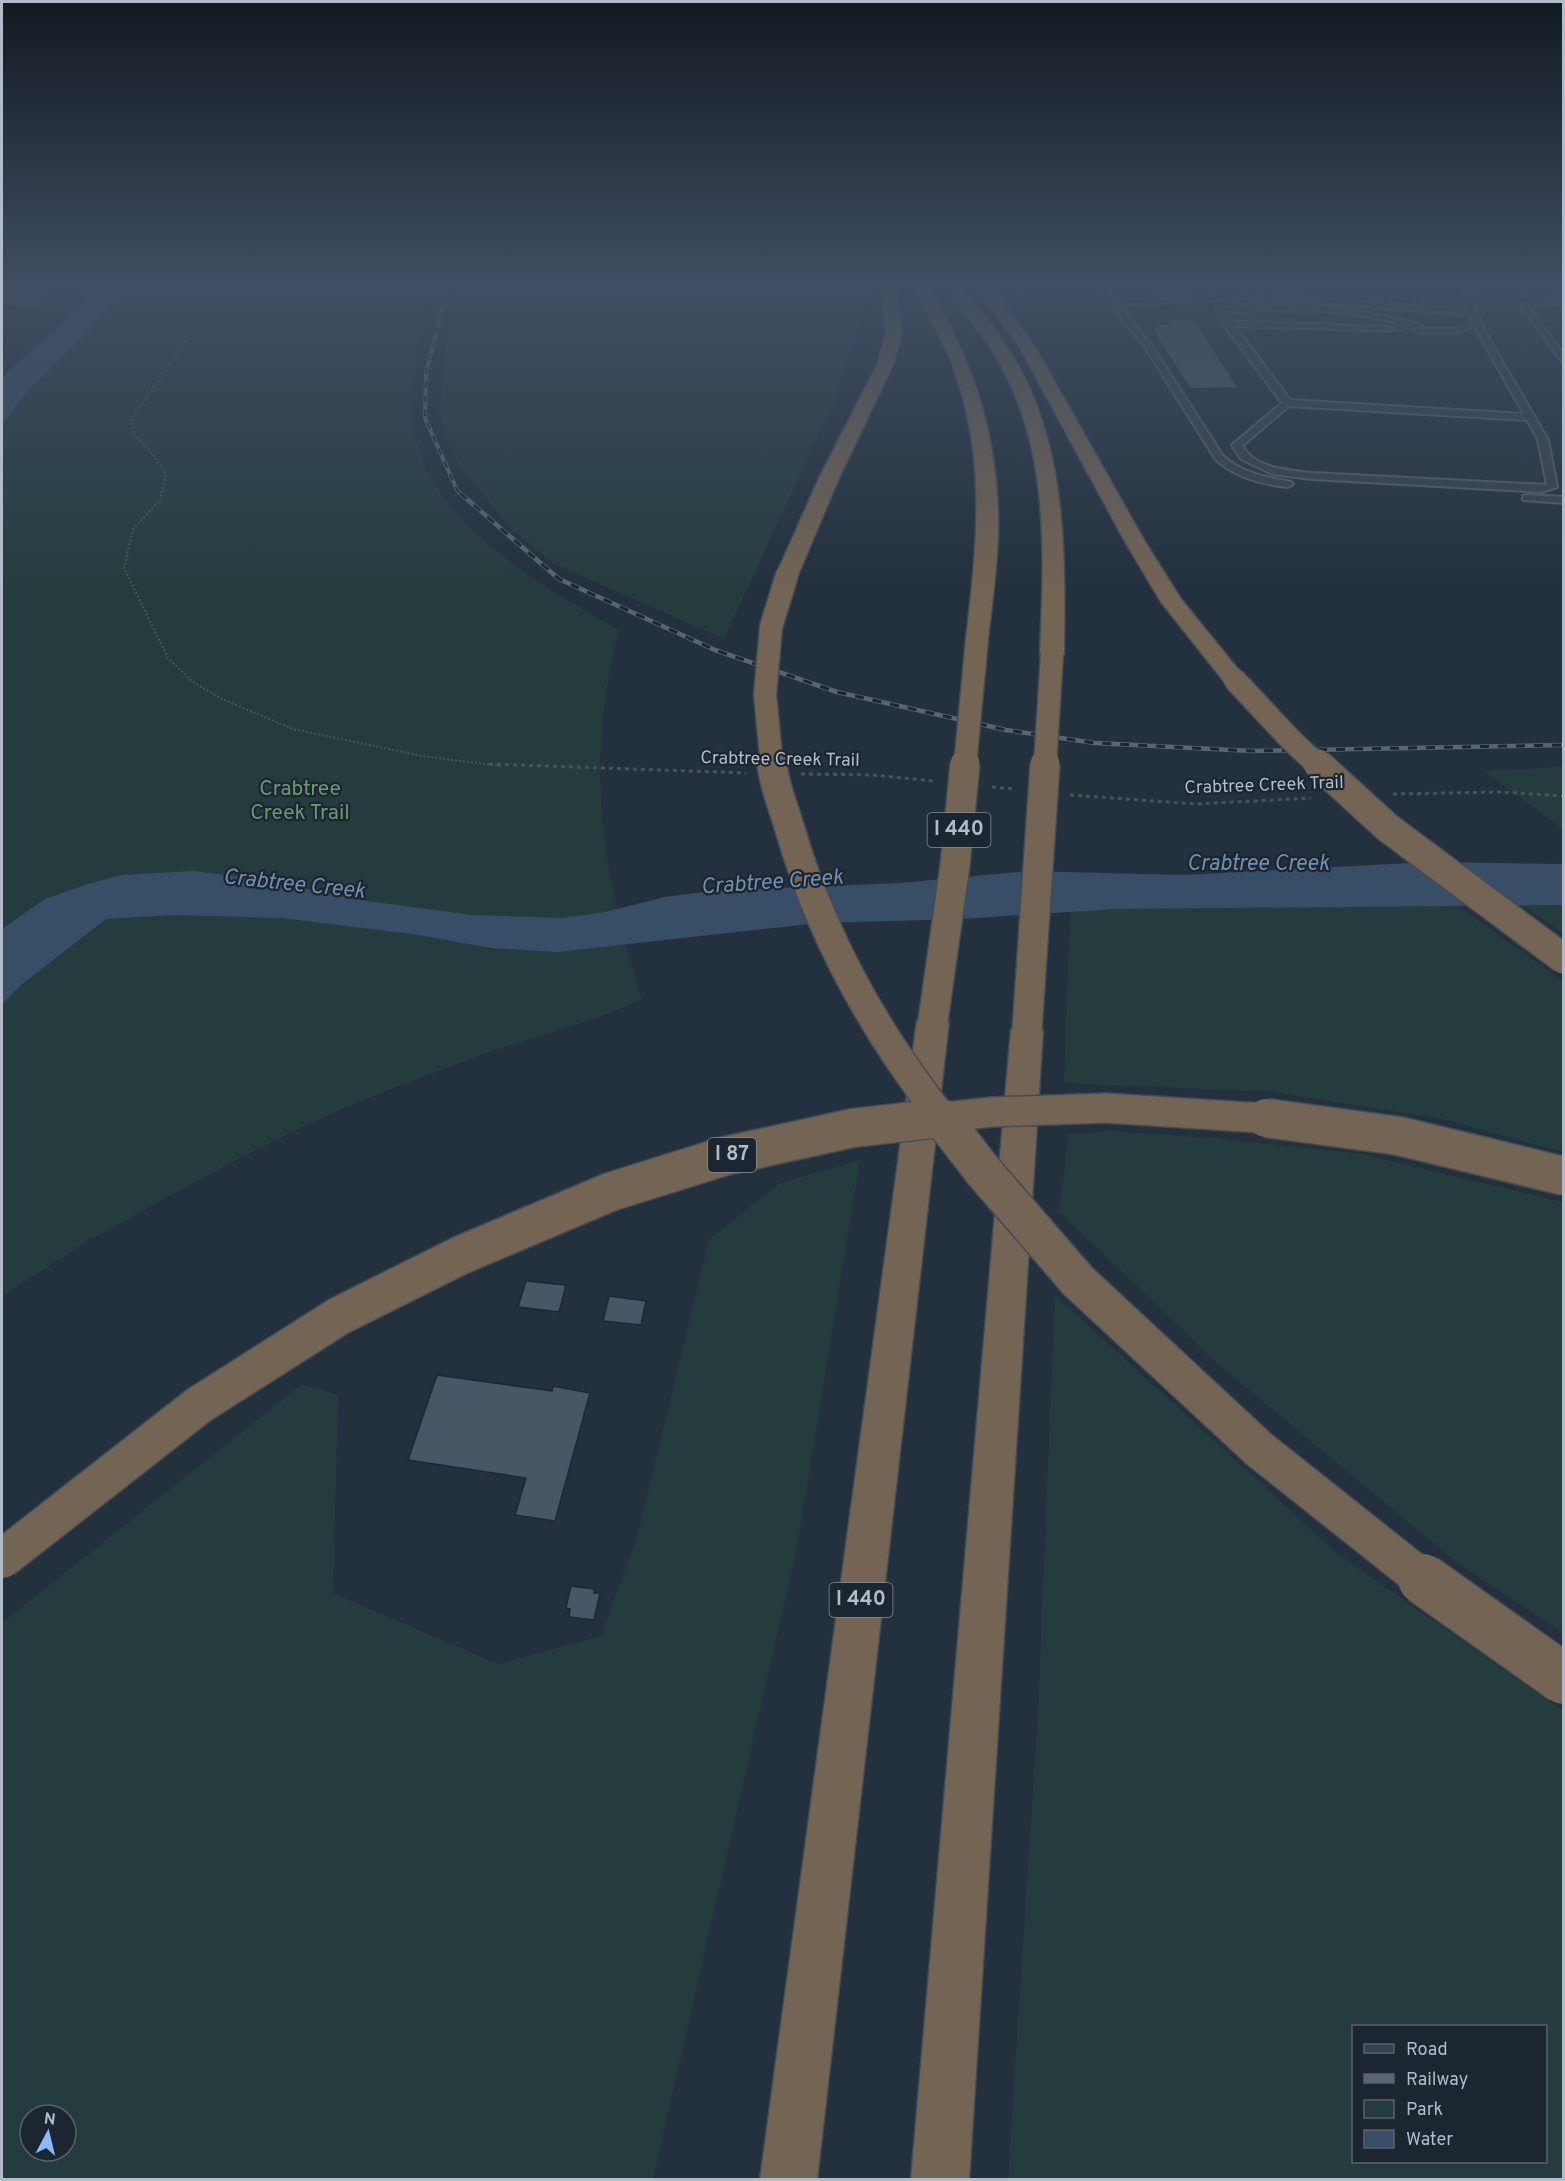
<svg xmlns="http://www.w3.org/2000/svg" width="1565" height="2181" font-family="Overpass,sans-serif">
	<rect width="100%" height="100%" fill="#23303d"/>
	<g fill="#253c3e" fill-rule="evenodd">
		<path d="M130 286H435C426 324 410 366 411 406 412 514 538 584 619 630 584 764 602 870 642 999 598 1020 552 1032 505 1047 465 1060 426 1076 386 1091 284 1131 189 1185 94 1238H88L85 1243 2 1296V402Z"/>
		<polygon points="461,286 864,286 870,293 837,395 724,639 554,564 510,528 455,459 439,414 445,349"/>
		<polygon points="1563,767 1563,829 1484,771 1555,767"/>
		<polygon points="1457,905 1563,981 1563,1152 1441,1119 1274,1092 1064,1083 1070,912 1117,909"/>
		<polygon points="1521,905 1563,905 1563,933"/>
		<polygon points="1108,1131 1214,1138 1362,1154 1563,1202 1563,1633 1460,1565 1227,1372 1059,1212 1069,1134"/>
		<path d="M860 1160 797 1547 653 2179H2V1623L302 1384 338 1395 333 1593 498 1664 601 1636 638 1533 709 1240 778 1184ZM30 2115H66V2151H30Z"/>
		<path d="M1055 1295 1338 1554 1563 1711V2179H1008L1038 1712ZM1354 2026H1546V2162H1354Z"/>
	</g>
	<g fill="#384e66">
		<polygon points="95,286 134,286 29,389 2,424 2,377 54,331"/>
		<polygon points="1429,862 1563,864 1563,905 1117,909 961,919 819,923 557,952 491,948 412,934 282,918 175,915 106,919 21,985 2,1004 2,929 45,899 85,885 121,875 194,871 265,880 352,899 472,915 564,918 605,912 665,897 710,891 900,883 1028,871 1184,875"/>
	</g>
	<g fill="#485766" stroke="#1e2833" stroke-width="1.5">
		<polygon points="1192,319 1197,324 1239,388 1190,389 1151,328 1158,328 1156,324 1168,324 1165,320"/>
		<polygon points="526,1281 566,1285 559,1312 518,1307"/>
		<polygon points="609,1296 646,1301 641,1325 603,1321"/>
		<polygon points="437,1375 552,1391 553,1386 590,1393 555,1521 515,1515 526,1478 408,1460"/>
		<polygon points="571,1586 595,1589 594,1593 600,1593 594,1620 569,1617 570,1609 566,1608"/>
	</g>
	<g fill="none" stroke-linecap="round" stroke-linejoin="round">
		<g stroke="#555f6a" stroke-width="4">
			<g id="lane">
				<path d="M1095 286 1176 291 1172 293 1106 290 1115 301 1253 294 1382 304 1379 286H1387L1390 304 1415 306 1410 286H1418L1423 307 1468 310 1459 286H1467L1484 330 1548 440 1557 487 1542 492 1312 479 1272 474 1241 459 1232 445 1282 403 1224 325 1217 309C1278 297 1361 308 1421 325L1422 329H1456L1473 321 1470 315 1253 298 1119 305 1152 346 1223 456C1244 474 1265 477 1291 482L1293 484 1288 487C1261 484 1237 478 1216 460L1145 347ZM1263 310C1313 311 1377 310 1419 333H1457L1474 326 1524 414 1290 400 1235 326 1391 331 1395 329 1391 327 1231 321 1225 313ZM1289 406 1527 420 1538 440 1547 485 1312 473C1287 470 1256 469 1242 446Z"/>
				<polygon points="1564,299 1563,303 1529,307 1564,355 1564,364 1520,305"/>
				<polygon points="1527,495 1564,497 1564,503 1523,500 1523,496"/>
			</g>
		</g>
		<g stroke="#555f6a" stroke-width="3">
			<g id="street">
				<polygon points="1544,286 1560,286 1564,291 1564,307 1559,305"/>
				<polygon points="2,293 38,294 46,299 38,304 2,303"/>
			</g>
		</g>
		<g stroke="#424c57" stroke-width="3">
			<g id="highway">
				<polygon points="881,286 897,286 902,333 893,365 839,478 798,575 795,580 779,580 776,575 819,478 877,365 886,333"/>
				<path d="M913 286H927C975 361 1000 444 998 534 997 569 992 604 988 639L985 644H969L966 639C977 545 987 459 953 367 943 338 926 313 913 286Z"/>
				<path d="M946 286H961C983 314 1007 343 1024 376 1067 463 1065 559 1064 654L1060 659H1044L1040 654C1044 556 1050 453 1000 364 985 336 962 313 946 286Z"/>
				<polygon points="971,286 986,286 1004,303 1037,350 1144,540 1181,599 1246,679 1242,684 1226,684 1161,602 1124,540 1021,350 992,309"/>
				<polygon points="933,1010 944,1013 949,1021 817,2180 760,2180 917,1021 922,1013"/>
				<polygon points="1027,1018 1038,1022 1043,1030 969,2180 911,2180 1011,1030 1016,1022"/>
			</g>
		</g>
		<polyline stroke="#42595b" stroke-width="2" stroke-dasharray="2 2" stroke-linecap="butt" points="227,286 196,325 131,420 134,435 148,448 166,474 160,500 133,529 124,568 168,658 193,682 222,699 293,729 422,756 501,766"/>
		<g stroke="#42595b" stroke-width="3" stroke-dasharray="4 4" stroke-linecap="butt">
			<polyline points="489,764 746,773"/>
			<polyline points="801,774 872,775 934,781"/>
			<polyline points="992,787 1015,789"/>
			<polyline points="1393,794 1501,792 1564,796"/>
			<polyline points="1070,795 1196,804 1311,798"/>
		</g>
		<use href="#lane" fill="#36414d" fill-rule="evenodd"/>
		<use href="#street" fill="#36414d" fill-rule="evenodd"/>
		<use href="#highway" fill="#736453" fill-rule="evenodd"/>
		<g stroke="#586674" stroke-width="4">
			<polyline id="rail-far1" points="448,286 426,373 425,418 457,490 462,495"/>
		</g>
		<g stroke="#586674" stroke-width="4.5">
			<polyline id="rail" points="460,493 559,579 715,650 837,692 1006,730 1095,743 1252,751 1564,745"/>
		</g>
		<use href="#rail-far1" stroke="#1c2631" stroke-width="2" stroke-dasharray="7" stroke-linecap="butt"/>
		<use href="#rail" stroke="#1c2631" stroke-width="3" stroke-dasharray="9" stroke-linecap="butt"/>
		<g stroke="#424c57" stroke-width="25" stroke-linecap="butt">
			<g id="highway-bridge-far3">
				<polyline points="1234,679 1292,741 1319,766"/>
				<polyline points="772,766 765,695 771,627 787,575"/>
				<polyline points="965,766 977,639"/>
				<polyline points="1045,766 1052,654"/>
			</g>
		</g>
		<g stroke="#424c57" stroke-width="32" stroke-linecap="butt">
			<g id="highway-bridge-far2">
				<path d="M772 764C774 785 783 806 789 826 820 934 873 1030 943 1119"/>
				<polyline points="1318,764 1388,828 1564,959"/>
				<polyline points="933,1021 955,865 965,764"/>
				<polyline points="1027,1030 1045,764"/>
				<polyline points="927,1119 992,1112 1106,1108 1278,1119"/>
			</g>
		</g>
		<g stroke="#424c57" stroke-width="41" stroke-linecap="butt">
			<g id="highway-bridge-far1">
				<polyline points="942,1118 983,1171 1078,1281 1260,1450 1425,1581"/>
				<polyline points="1266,1118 1399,1136 1564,1176"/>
				<polyline points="2,1559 199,1405 339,1316 461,1255 610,1192 725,1156 853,1128 940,1118"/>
			</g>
		</g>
		<g stroke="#424c57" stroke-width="53" stroke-linecap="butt">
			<polyline id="highway-bridge" points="1423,1579 1564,1679"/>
		</g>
		<use href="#highway-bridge-far3" stroke="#736453" stroke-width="22"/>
		<use href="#highway-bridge-far2" stroke="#736453" stroke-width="29"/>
		<use href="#highway-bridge-far1" stroke="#736453" stroke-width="38"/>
		<use href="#highway-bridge" stroke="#736453" stroke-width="50"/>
	</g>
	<linearGradient id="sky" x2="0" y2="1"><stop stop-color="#131a22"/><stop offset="0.48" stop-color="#3f4e62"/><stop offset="1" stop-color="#3f4e62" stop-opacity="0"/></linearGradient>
	<rect width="1565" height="591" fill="url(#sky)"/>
	<g text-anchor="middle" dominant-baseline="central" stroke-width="4.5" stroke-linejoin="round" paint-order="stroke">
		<g font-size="18" fill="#b2bcc8" stroke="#1c2631">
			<text transform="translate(780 760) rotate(1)">Crabtree Creek Trail</text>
			<text transform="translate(1264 786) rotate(-2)">Crabtree Creek Trail</text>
		</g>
		<g fill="#1c2631" stroke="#858f9b" stroke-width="1.5">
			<rect x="927.5" y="813" width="63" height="34" rx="4.5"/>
			<rect x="708" y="1138" width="48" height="34" rx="4.5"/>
			<rect x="829.5" y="1583" width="63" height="34" rx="4.5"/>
		</g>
		<g font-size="20" font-weight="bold" fill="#b2bcc8">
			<text x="959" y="830">I 440</text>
			<text x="732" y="1155">I 87</text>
			<text x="861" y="1600">I 440</text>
		</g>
		<g font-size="21" fill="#699a70" stroke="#1c2631">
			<text x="300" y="789">Crabtree<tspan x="300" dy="24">Creek Trail</tspan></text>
		</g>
		<g font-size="22" font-style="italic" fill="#718fac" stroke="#1c2631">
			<text x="1258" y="864">Crabtree Creek</text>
			<text transform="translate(772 883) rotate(-4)">Crabtree Creek</text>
			<text transform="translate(294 885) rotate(6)">Crabtree Creek</text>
		</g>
	</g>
	<rect width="1565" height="2181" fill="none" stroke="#b2bcc8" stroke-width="6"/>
	<rect x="1352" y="2025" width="195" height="138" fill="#1c2631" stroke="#58626d" stroke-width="1.5"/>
	<rect x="1364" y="2044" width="30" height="9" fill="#36414d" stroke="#58626d" stroke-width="1.5"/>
	<text x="1406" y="2055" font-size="18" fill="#b2bcc8">Road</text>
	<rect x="1364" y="2074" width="30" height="9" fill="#586674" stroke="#58626d" stroke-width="1.5"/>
	<text x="1406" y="2085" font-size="18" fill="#b2bcc8">Railway</text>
	<rect x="1364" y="2100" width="30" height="18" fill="#253c3e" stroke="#58626d" stroke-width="1.5"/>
	<text x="1406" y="2115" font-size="18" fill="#b2bcc8">Park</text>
	<rect x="1364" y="2130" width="30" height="18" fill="#384e66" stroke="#58626d" stroke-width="1.5"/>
	<text x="1406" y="2145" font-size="18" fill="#b2bcc8">Water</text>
	<g transform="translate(48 2133) rotate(7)"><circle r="28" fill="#1c2631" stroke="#58626d" stroke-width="1.5"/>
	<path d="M0-4.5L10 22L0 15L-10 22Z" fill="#86bbf9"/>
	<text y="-9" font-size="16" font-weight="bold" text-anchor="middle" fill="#b2bcc8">N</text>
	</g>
</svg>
